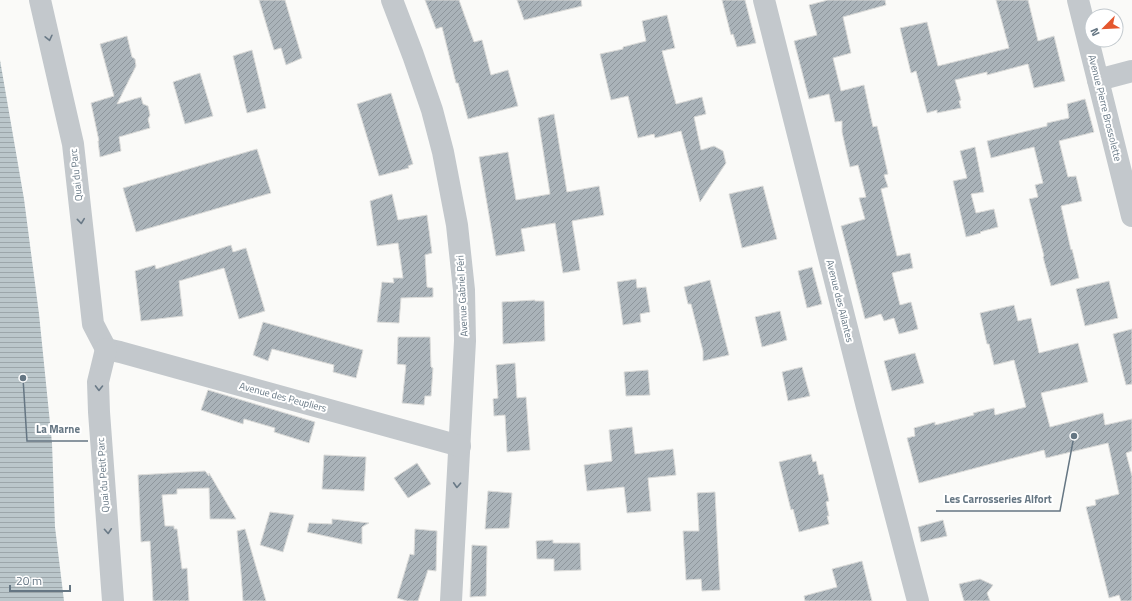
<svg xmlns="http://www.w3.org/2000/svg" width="1132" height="601" font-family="'Titillium Web',sans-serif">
	<defs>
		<pattern id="water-rules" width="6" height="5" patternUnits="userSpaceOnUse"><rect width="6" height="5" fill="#bbc7cb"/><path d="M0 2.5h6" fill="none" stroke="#9ca6aa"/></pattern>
		<pattern id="building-hatch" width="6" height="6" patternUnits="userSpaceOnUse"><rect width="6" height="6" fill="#aab3b9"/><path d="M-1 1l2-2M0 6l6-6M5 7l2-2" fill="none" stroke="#8e969c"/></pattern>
	</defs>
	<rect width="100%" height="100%" fill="#fafaf8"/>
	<polygon fill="url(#water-rules)" points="0,60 24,199 39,314 52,443 55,527 64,601 0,601"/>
	<g fill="url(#building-hatch)" stroke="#dcdcda">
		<polygon points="259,0 285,0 302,58 286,65 281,48 274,50"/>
		<polygon points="425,0 459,0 474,42 482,40 491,75 508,70 518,106 468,119 458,83 456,83 442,27 436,29"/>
		<polygon points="517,0 581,0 582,6 524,20"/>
		<polygon points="722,0 745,0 756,43 737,47 733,34 731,35"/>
		<polygon points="828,0 885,0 886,5 843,17 851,53 833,58 841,91 864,85 873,127 877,126 888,174 884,175 888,187 881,189 897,256 910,253 913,268 892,273 900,305 911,302 918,329 899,334 894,318 884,321 881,314 865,319 841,226 865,219 859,198 866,197 858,165 850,167 842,132 842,121 835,122 829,94 809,99 794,41 817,35 809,5"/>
		<polygon points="996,0 1028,0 1038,41 1054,36 1065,81 1034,88 1028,64 987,75 987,72 955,80 961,100 959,101 961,108 937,113 937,110 927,113 916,71 911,73 900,28 927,22 938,66 1009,48"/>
		<polygon points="667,15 675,48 662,51 676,104 702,97 706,114 694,117 701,150 714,146 723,151 726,163 700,202 681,131 655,138 654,134 638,138 628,96 611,100 600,54 623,49 623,47 646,41 642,21"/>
		<polygon points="127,36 132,57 135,59 136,66 117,104 141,97 143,104 148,106 150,115 148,119 150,128 119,137 121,151 100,157 98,141 99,141 91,103 114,96 100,44"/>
		<polygon points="252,50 266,108 247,113 233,56"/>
		<polygon points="200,73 213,116 185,124 173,82"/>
		<polygon points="391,93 413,164 408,166 409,168 379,176 357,104"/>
		<polygon points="1085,99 1094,132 1059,141 1068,177 1076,176 1082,201 1061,206 1071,250 1072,249 1079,278 1051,286 1043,257 1044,256 1029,199 1038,197 1035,185 1043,183 1034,147 991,158 987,141 1047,126 1047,123 1069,118 1067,104"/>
		<polygon points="554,114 567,192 599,186 604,215 572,221 580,270 563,273 555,223 521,229 525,251 496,256 479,157 508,152 516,200 550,194 538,118"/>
		<polygon points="975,147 984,192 971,194 976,213 994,209 998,227 980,232 981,233 966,237 953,181 967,178 960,151"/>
		<polygon points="257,149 271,193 136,232 123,188"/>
		<polygon points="763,186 777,239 742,248 729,194"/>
		<polygon points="392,194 398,220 427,215 432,253 425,255 427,287 433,288 433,297 401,298 399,323 377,322 382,282 394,283 393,278 403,278 398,243 377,246 370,201"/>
		<polygon points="231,245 233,252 246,248 265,311 239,319 224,268 179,281 183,316 141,321 135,271 155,265 156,269"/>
		<polygon points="812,267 822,304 807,308 798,271"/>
		<polygon points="636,279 637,288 646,287 650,312 640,314 641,322 623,325 617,282"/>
		<polygon points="710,280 729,355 703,361 703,351 691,304 688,304 684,287"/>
		<polygon points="1109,281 1118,318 1085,326 1076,289"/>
		<polygon points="535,300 535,301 544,301 545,341 503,344 502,302"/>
		<polygon points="1014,305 1018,321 1031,318 1039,353 1078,343 1088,382 1041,393 1050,427 1103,413 1105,425 1132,419 1132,451 1126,453 1132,476 1132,601 1121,601 1119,595 1109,598 1086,507 1096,505 1095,500 1119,494 1108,443 1046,458 1044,450 919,483 907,438 915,436 914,428 935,422 935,425 974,415 973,413 994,408 995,415 1026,407 1014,360 994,365 989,344 987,344 980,313"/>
		<polygon points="780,311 787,340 762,347 755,317"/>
		<polygon points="263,322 363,350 356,378 333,372 334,365 272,349 268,361 253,355"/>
		<polygon points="1132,329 1132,384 1126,385 1113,334"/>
		<polygon points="398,337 430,337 431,367 433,368 431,396 425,396 424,405 402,403 406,365 397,364"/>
		<polygon points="915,353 924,383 892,391 884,361"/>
		<polygon points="515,363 517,398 526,397 530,450 507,452 505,415 494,416 493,399 498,398 496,365"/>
		<polygon points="802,367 810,396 788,401 782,372"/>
		<polygon points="648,370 650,395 626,396 624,372"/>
		<polygon points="208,390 315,422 309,443 274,432 275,428 244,419 243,424 201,410"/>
		<polygon points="632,427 635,454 673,449 676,475 648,478 651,511 627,513 624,487 587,491 584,465 612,461 609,430"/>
		<polygon points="811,454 813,462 816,461 819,475 823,474 829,501 826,502 829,516 827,516 829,524 799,532 793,509 791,510 779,462"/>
		<polygon points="324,455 366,457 364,491 322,489"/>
		<polygon points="417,463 431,484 408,498 394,478"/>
		<polygon points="205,471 209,476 209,473 236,519 210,519 209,488 177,489 177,494 162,495 165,526 174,526 174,529 177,529 182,569 187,568 189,601 153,601 150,541 141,542 139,496 138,475"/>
		<polygon points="488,491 512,493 509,528 485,529"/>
		<polygon points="715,492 720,590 702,591 701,579 686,580 683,531 699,531 697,493"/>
		<polygon points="270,512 294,515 283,552 260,545"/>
		<polygon points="332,519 369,523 362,527 362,544 307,532 309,523 332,524"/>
		<polygon points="943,520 947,536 921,542 918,527"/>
		<polygon points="245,529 266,601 243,601 241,573 237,531"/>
		<polygon points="415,529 437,531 436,571 428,570 418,601 407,601 397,598 410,554 414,555"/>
		<polygon points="553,540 553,543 580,543 581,570 554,571 554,559 537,559 536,541"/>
		<polygon points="472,545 487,546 486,596 470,597"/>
		<polygon points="862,561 872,601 805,601 804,596 837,587 832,569"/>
		<polygon points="980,579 993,585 987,593 990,601 964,601 959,584"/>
	</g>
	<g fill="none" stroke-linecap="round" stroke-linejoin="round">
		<g stroke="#c3c8cc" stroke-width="22">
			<polyline points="40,0 73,144 93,324 106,349"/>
			<polyline points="392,0 413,55 432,110 443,152 457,225 464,290 465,341 451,601"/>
			<polyline points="764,0 867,407 918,601"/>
			<polyline points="1078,0 1132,216"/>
			<polyline points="1098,80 1132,71"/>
			<polyline points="106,349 120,352 460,446"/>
			<polyline points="106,349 98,382 99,412 113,601"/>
		</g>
	</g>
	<defs><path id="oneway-chevron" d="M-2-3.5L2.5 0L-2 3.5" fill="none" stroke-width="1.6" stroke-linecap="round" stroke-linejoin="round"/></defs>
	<g stroke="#6a7a87">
		<use href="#oneway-chevron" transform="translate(49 38) rotate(77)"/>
		<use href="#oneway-chevron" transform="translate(81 221) rotate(84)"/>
		<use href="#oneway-chevron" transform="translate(99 388) rotate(91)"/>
		<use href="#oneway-chevron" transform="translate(457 485) rotate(93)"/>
		<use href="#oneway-chevron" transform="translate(108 531) rotate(86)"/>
	</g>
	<g text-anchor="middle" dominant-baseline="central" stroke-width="4" stroke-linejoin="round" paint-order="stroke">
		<g font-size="10" fill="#657683" stroke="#fff">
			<text transform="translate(1105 108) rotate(76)">Avenue Pierre Brossolette</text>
			<text transform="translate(76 175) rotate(-96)">Quai du Parc</text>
			<text transform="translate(462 296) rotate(-93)">Avenue Gabriel Péri</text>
			<text transform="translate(840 301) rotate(76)">Avenue des Ailantes</text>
			<text transform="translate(283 397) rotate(15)">Avenue des Peupliers</text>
			<text transform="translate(103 475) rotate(-94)">Quai du Petit Parc</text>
		</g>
	</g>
	<path fill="none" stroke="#657683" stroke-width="1.5" d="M23 378L27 441H88M1074 436L1060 511H936"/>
	<g fill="#657683" stroke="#fff" stroke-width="1.5">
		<circle cx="23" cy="378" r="4"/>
		<circle cx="1074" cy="436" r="4"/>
	</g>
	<g font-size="11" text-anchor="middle" font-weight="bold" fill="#657683" stroke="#fff" stroke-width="4" stroke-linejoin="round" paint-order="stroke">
		<text x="58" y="433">La Marne</text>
		<text x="998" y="503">Les Carrosseries Alfort</text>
	</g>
	<g transform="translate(1104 28) rotate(246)"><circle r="19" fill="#ffffff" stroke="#c1c8cd"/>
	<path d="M0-3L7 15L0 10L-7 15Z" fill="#e4572e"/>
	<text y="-6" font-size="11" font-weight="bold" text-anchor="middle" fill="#657683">N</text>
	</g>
	<path d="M10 585v6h60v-6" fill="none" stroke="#657683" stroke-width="2"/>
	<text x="16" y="585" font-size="12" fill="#657683" stroke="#ffffff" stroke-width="3" paint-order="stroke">20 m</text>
</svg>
